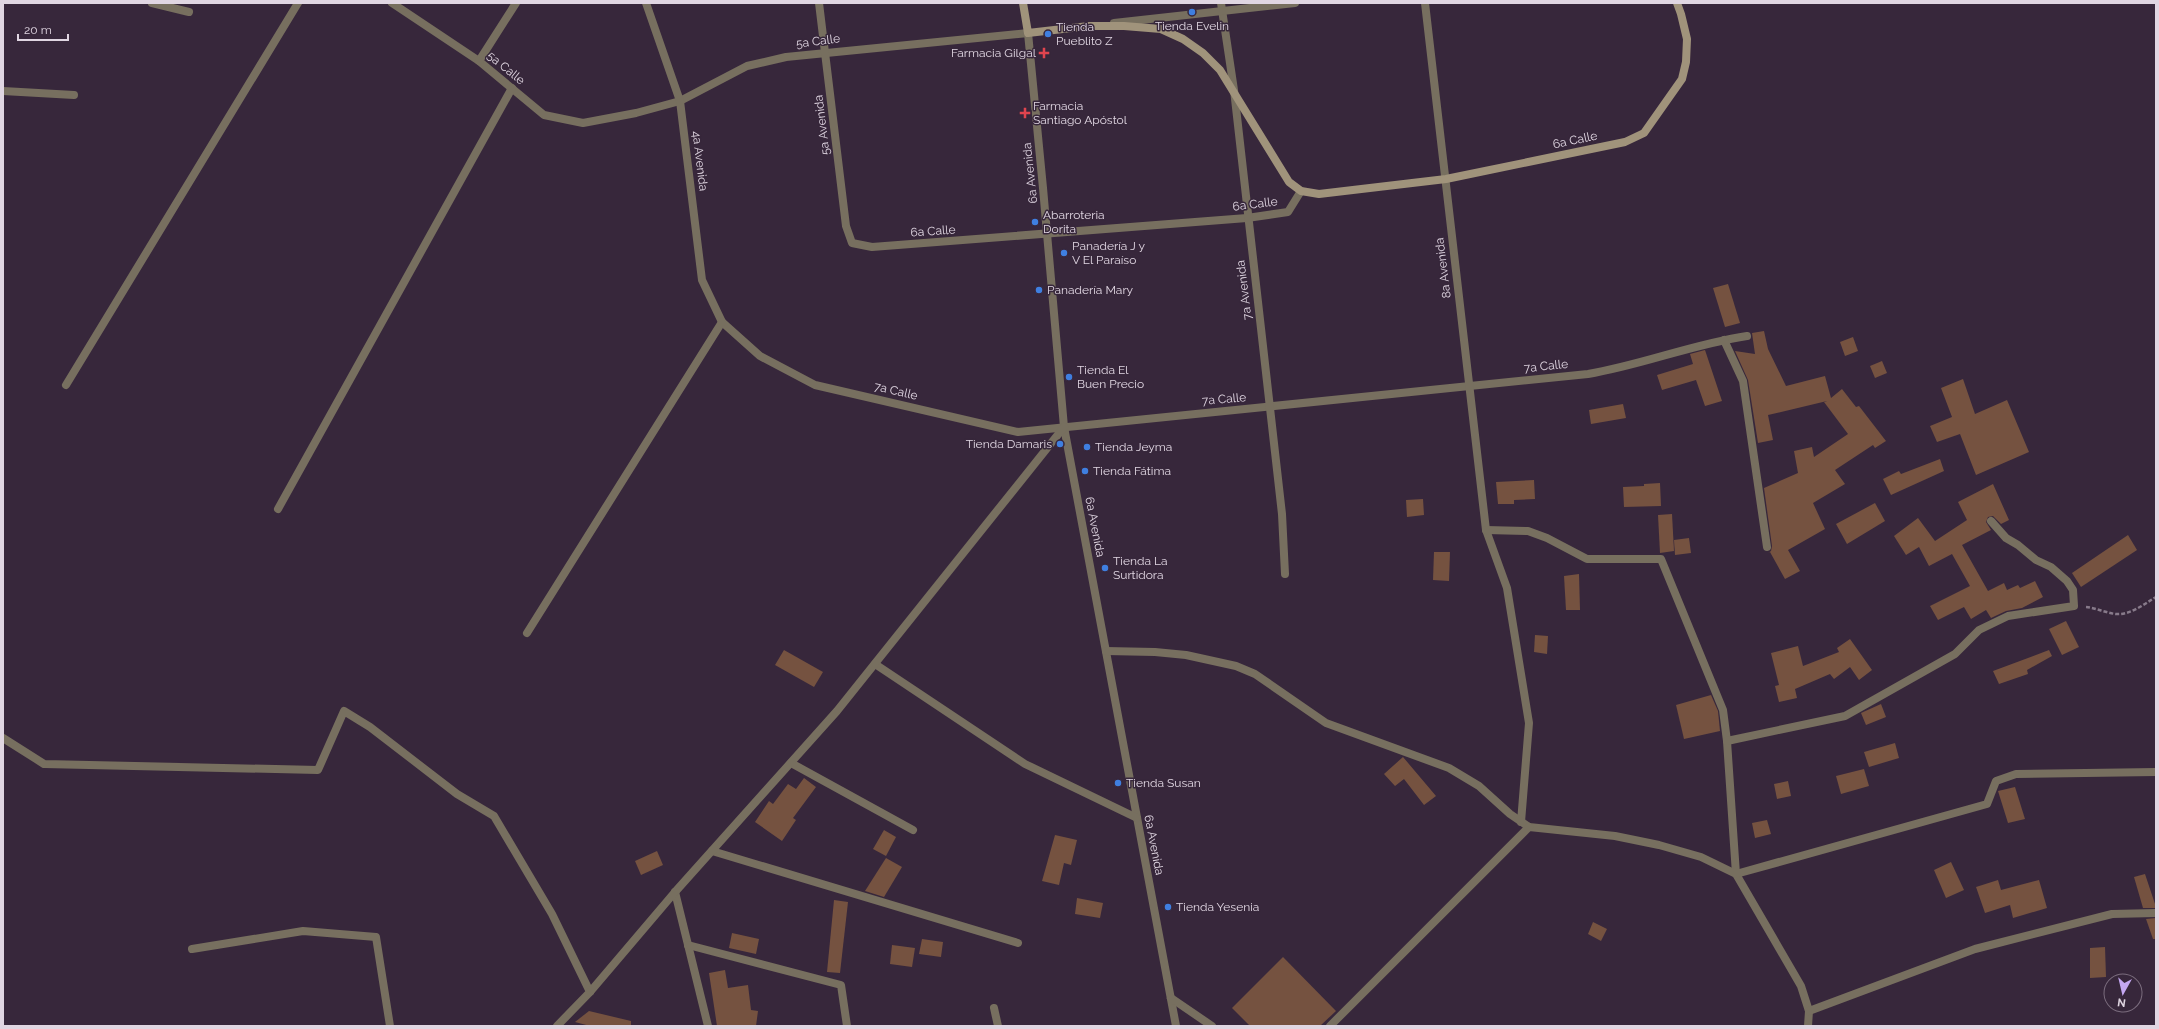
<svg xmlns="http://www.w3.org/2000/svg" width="2159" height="1029" font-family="Raleway,sans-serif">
	<rect width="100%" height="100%" fill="#37273b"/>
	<g fill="#755240">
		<polygon points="1728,284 1740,323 1725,327 1713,288"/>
		<polygon points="1764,331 1768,349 1786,386 1825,376 1831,398 1842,389 1856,407 1859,406 1886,441 1875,448 1873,445 1835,470 1845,484 1813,503 1825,529 1788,550 1800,571 1785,579 1770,552 1768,553 1771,551 1772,546 1764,488 1798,473 1794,451 1812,447 1814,457 1848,434 1824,402 1827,401 1768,415 1773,440 1758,443 1748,380 1735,351 1755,354 1752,333"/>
		<polygon points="1853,337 1858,351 1845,356 1840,342"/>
		<polygon points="1705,350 1722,401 1705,406 1696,380 1662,390 1657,375 1693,364 1690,354"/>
		<polygon points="1882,361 1887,373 1875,378 1870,366"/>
		<polygon points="1963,379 1975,414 2007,400 2029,452 1976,475 1960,434 1937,442 1930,426 1952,417 1941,388"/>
		<polygon points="1623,404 1626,418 1591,424 1589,410"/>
		<polygon points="1940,459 1944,471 1891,495 1883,479 1899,471 1901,474"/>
		<polygon points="1534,480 1535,499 1514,500 1514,504 1498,504 1496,482"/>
		<polygon points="1660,483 1661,506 1624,507 1623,487 1644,486 1644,484"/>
		<polygon points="1993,484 2009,520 2001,524 1993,516 1988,517 1986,522 1991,530 1962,545 1988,591 2004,583 2007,590 2018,585 2020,588 2035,581 2043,597 2022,608 2006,611 1991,618 1986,610 1971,619 1964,607 1938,620 1930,606 1970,586 1952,554 1929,566 1919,547 1906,555 1894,536 1918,518 1935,541 1967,520 1958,502"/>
		<polygon points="1423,499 1424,515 1407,517 1406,500"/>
		<polygon points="1875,503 1885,521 1847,544 1836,524"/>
		<polygon points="1672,514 1674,551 1660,553 1658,515"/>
		<polygon points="2128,535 2137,550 2081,587 2072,573"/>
		<polygon points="1689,538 1691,553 1675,555 1674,540"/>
		<polygon points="1434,552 1450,552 1449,581 1433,580"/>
		<polygon points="1579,574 1580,610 1566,610 1564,576"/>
		<polygon points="2066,621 2079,647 2062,655 2049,629"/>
		<polygon points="1535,635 1548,636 1547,654 1534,652"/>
		<polygon points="1850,639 1872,670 1859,680 1850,667 1834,679 1830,674 1795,689 1797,698 1779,702 1775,686 1779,685 1771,653 1798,646 1803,666 1839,652 1837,648"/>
		<polygon points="784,650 823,672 814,687 775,665"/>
		<polygon points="2049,650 2052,656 2027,670 2028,674 1999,684 1993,671"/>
		<polygon points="1711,695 1718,711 1720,731 1684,739 1676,705"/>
		<polygon points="1881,704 1886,717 1866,725 1861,713"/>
		<polygon points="1895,743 1899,758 1869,767 1864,752"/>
		<polygon points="1403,757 1436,796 1424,805 1404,779 1395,786 1384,774"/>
		<polygon points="1864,769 1869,786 1841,794 1836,776"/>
		<polygon points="804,778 816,787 793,818 796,820 782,841 755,822 769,801 773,804 788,784 796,789"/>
		<polygon points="1788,781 1791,796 1777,799 1774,784"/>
		<polygon points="2015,787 2025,819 2008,823 1998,791"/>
		<polygon points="1767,820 1771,834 1755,838 1752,823"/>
		<polygon points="884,830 896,837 886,856 873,849"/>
		<polygon points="1055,835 1077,840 1071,865 1064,863 1059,885 1042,881"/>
		<polygon points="657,851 663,865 641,875 635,861"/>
		<polygon points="886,858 902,867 884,897 865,891"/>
		<polygon points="1951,862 1964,890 1946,898 1934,870"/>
		<polygon points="2145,874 2156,907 2156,908 2143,908 2134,877"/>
		<polygon points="1998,880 2001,890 2039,880 2047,908 2013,918 2010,905 1985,913 1976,887"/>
		<polygon points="1077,898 1103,903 1100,918 1075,914"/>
		<polygon points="834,900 848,902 840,973 827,972"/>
		<polygon points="2156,918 2156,939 2153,939 2146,919"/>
		<polygon points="1593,922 1607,929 1601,941 1588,934"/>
		<polygon points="732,933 759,939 756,954 729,948"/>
		<polygon points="922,939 943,942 941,957 919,954"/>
		<polygon points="892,945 915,948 912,967 890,964"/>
		<polygon points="2105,947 2106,977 2090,978 2090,948"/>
		<polygon points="1283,957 1336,1011 1320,1026 1250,1026 1232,1008"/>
		<polygon points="725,970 728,988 748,985 751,1010 758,1011 756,1026 717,1026 709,973"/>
		<polygon points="589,1011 631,1021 631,1026 590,1026 575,1022"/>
	</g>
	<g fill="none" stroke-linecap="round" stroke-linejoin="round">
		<path stroke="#877a8a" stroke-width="2.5" stroke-dasharray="4 2" stroke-linecap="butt" d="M2086 607C2096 608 2106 613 2116 614 2131 615 2144 604 2156 597"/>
		<g stroke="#776f5f" stroke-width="8">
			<polyline points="152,3 189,12"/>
			<polyline points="392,3 479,61 544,115 583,123 636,113 680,101 747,66 786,57 1028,33 1043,188 1064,427 1176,1026"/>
			<path d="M646 3 680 101 702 280 722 322 760 356 815 385 1018 432 1588 374C1642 365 1693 344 1747 336"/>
			<polyline points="819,3 846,226 852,243 872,247 1247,218 1288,212 1301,191"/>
			<polyline points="1221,3 1234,90 1282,514 1285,574"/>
			<polyline points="1425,3 1486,530 1507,588 1529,723 1521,822"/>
			<polyline points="1114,23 1295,3"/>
			<polyline points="479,61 516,3"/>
			<polyline points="3,91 74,95"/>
			<polyline points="1724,340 1743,381 1767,547"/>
			<polyline points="66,385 298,3"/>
			<polyline points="278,509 512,88"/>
			<polyline points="1486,530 1528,531 1547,538 1587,559 1661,559 1723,710 1727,741 1736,874 1801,986 1809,1011 1808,1026"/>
			<polyline points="527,633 722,322"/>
			<polyline points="1106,651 1155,652 1186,655 1236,666 1255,674 1326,723 1449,768 1479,786 1510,814 1529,827 1615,836 1659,845 1701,857 1736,874 1987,804 1996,781 2016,774 2156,772"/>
			<polyline points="875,664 1025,764 1137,818"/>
			<polyline points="3,738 44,764 318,770 344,711 370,727 457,794 494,816 552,914 590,992"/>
			<polyline points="1727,741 1845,716 1955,654 1979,630 2008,616 2074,606 2073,590 2067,581 2051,567 2036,560 2018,545 2006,538 1991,521"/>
			<polyline points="791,763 913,830"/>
			<polyline points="712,851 1018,943"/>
			<polyline points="675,892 708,1026"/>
			<polyline points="688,945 841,985 847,1026"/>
			<polyline points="192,949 303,931 376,937 390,1026"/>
			<polyline points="1171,998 1212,1026"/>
			<polyline points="994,1008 998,1026"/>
			<polyline points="1809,1011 1975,949 2112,914 2156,913"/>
			<polyline points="557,1026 590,992 675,892 837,711 1064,427"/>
			<polyline points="1330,1026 1529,827"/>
		</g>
		<polyline stroke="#a0937b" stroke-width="8" points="1023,3 1028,33 1089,26 1124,26 1161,29 1183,39 1203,53 1220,70 1289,182 1301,191 1319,194 1446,179 1625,142 1644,133 1682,79 1686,62 1687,39 1681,14 1677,3"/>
	</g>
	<g fill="#3f7fe0" stroke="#37273b" stroke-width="1.5">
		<circle cx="1192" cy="12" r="4"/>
		<circle cx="1048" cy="34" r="4"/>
		<circle cx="1035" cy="222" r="4"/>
		<circle cx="1064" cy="253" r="4"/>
		<circle cx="1039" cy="290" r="4"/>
		<circle cx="1069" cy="377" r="4"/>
		<circle cx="1060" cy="444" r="4"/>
		<circle cx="1087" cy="447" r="4"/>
		<circle cx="1085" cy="471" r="4"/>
		<circle cx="1105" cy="568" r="4"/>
		<circle cx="1118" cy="783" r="4"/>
		<circle cx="1168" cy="907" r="4"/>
	</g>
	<g fill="#e0444e" stroke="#37273b" stroke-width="1.5">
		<path d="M1042 47h4v4h4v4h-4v4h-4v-4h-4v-4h4z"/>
		<path d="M1023 107h4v4h4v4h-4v4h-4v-4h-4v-4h4z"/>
	</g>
	<g text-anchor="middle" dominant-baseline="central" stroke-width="3" stroke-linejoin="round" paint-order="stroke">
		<g font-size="12" fill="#e0d6e2" stroke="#37273b" text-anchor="start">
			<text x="1192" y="26" text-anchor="middle">Tienda Evelin</text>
			<text x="1056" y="27">Tienda<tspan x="1056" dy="14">Pueblito Z</tspan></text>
			<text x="1036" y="53" text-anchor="end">Farmacia Gilgal</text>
			<text x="1033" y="106">Farmacia<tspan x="1033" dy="14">Santiago Apóstol</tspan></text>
			<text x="1043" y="215">Abarroteria<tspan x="1043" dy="14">Dorita</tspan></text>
			<text x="1072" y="246">Panadería J y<tspan x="1072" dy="14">V El Paraíso</tspan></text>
			<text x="1047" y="290">Panadería Mary</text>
			<text x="1077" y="370">Tienda El<tspan x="1077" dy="14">Buen Precio</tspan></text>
			<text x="1052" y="444" text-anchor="end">Tienda Damaris</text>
			<text x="1095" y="447">Tienda Jeyma</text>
			<text x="1093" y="471">Tienda Fátima</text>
			<text x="1113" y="561">Tienda La<tspan x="1113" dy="14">Surtidora</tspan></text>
			<text x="1126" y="783">Tienda Susan</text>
			<text x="1176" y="907">Tienda Yesenia</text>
		</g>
		<g font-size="12" fill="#e0d6e2" stroke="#37273b">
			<text transform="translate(818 41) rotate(-7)">5a Calle</text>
			<text transform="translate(506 68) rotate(39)">5a Calle</text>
			<text transform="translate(822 125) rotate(-97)">5a Avenida</text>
			<text transform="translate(1575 140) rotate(-12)">6a Calle</text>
			<text transform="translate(700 161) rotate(83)">4a Avenida</text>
			<text transform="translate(1030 173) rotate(-96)">6a Avenida</text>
			<text transform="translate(1255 204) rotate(-7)">6a Calle</text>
			<text transform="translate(933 231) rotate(-4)">6a Calle</text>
			<text transform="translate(1443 268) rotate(-97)">8a Avenida</text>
			<text transform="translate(1244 290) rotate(-97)">7a Avenida</text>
			<text transform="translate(1546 366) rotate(-6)">7a Calle</text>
			<text transform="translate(896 391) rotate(13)">7a Calle</text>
			<text transform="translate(1224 399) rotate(-5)">7a Calle</text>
			<text transform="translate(1095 527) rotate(79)">6a Avenida</text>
			<text transform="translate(1154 845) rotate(79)">6a Avenida</text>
		</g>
	</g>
	<rect width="2159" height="1029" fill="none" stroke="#e0d6e2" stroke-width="8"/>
	<g transform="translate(2123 993) rotate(188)"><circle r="19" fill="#37273b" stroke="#7b6d7e"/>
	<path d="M0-3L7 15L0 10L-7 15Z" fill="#c4a7f1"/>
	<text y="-6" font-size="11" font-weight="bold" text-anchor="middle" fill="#e0d6e2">N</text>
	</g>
	<path d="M18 34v6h50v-6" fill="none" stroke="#e0d6e2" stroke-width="2"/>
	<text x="24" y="34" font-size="12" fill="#e0d6e2" stroke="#37273b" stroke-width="3" paint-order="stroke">20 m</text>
</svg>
